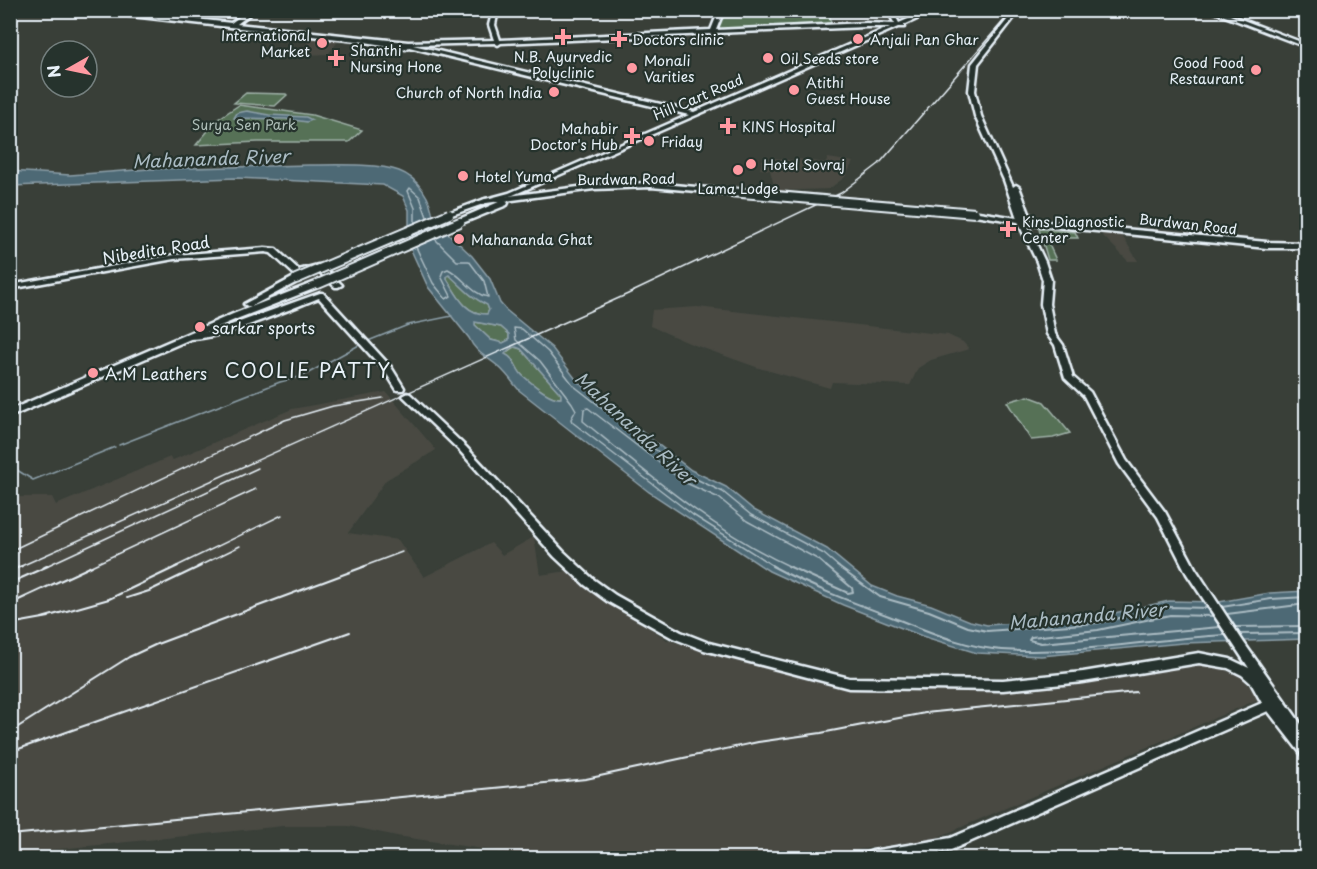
<svg xmlns="http://www.w3.org/2000/svg" width="1317" height="869" font-family="'Playpen Sans',sans-serif">
	<rect width="100%" height="100%" fill="#393f38"/>
	<filter id="ink" filterUnits="userSpaceOnUse"><feTurbulence type="fractalNoise" baseFrequency=".0167" numOctaves="2"/><feDisplacementMap in="SourceGraphic" scale="12" xChannelSelector="R" yChannelSelector="G"/><feConvolveMatrix kernelMatrix="1 2 1 2 8 2 1 2 1" color-interpolation-filters="sRGB"/></filter>
	<g filter="url(#ink)">
		<g fill="#494a43">
			<polygon points="313,36 340,39 328,54 307,55 311,48 305,47"/>
			<polygon points="774,158 798,161 799,159 826,163 828,158 853,162 845,177 829,189 770,191 769,188 774,186 770,170 760,169 762,160"/>
			<polygon points="1099,232 1121,234 1138,261 1128,261"/>
			<polygon points="697,307 948,335 963,342 969,349 931,360 918,368 910,385 832,382 830,388 759,368 689,343 650,326 652,310"/>
			<polygon points="386,392 436,450 386,480 348,533 398,540 424,577 491,543 502,555 534,537 540,575 568,571 667,640 831,686 999,690 1206,663 1241,676 1259,699 936,838 804,858 520,858 516,854 397,836 349,826 283,826 11,854 10,497 52,497 56,505 170,457 173,460 292,409"/>
		</g>
		<g fill="#567157" stroke="#9fb1a8" stroke-width="1.5">
			<polygon points="724,11 829,11 831,23 827,23 827,26 714,31"/>
			<polygon points="246,93 286,94 287,95 275,106 234,103"/>
			<polygon points="239,105 312,115 362,130 349,142 258,142 196,145 218,119"/>
			<polygon points="1039,229 1075,232 1078,238 1046,238 1056,260 1048,260"/>
			<path d="M450 275C462 286 471 299 487 304L489 310 487 314C465 315 457 295 447 279V276Z"/>
			<polygon points="475,322 501,327 509,334 509,340 503,343 491,340 475,325"/>
			<path d="M514 347 521 349 561 394V398C550 399 531 383 523 376 515 369 516 358 504 354Z"/>
			<polygon points="1028,396 1044,402 1070,433 1053,438 1031,440 1007,402"/>
		</g>
		<g fill="#4e6974" stroke="#8c9fa9" stroke-width="1.5" fill-rule="evenodd">
			<polygon points="247,111 269,115 306,117 312,120 307,122 286,119 234,118 237,113"/>
			<path d="M309 165C332 165 378 163 399 171 418 178 432 199 433 219L472 256 490 279 500 303 506 310 552 348 578 382 691 470 726 487 754 510 827 549 872 586 897 596 931 605 970 621 987 625 1096 617 1169 601 1219 602 1270 593 1306 591V639L1183 643 1041 656 977 653 922 636 843 605 769 571 649 492 520 391C514 385 510 378 504 372 493 359 476 355 469 338L428 287 412 252 409 236V210L403 196 383 185 236 178 11 186 10 171 70 175 149 169ZM449 275C462 286 471 298 487 305L489 310 487 314C465 315 457 295 447 279V276ZM475 322 501 327 509 334V340L503 343 491 340 475 325ZM516 347 521 349 561 394V398C550 400 532 383 523 376 516 370 516 359 505 354L510 348Z"/>
		</g>
		<g fill="none" stroke-linecap="round" stroke-linejoin="round">
			<g stroke="#aabbc3" stroke-width="1.5">
				<polyline points="415,222 415,208 408,191 410,188 420,197 427,217"/>
				<path d="M416 247 433 283 446 299 451 296 441 276 443 271 448 269C463 276 471 294 488 297L484 281 469 261H457L435 239"/>
				<polyline points="775,567 693,515 572,422 571,419 576,410 572,403 540,361 516,340 514,328 522,329 548,352 574,386 688,475 723,492 751,515 824,554 839,567"/>
				<path d="M791 567C715 532 648 474 583 421L584 409 588 408 684 482 719 498 747 521 819 560 827 567"/>
			</g>
			<g stroke="#aabbc3" stroke-width="2">
				<path d="M772 566C809 586 849 601 889 616 926 630 962 647 1002 650 1076 655 1151 639 1225 635"/>
				<polyline points="788,566 848,593 853,592 852,588 826,566"/>
				<polyline points="837,566 880,597 929,611 968,627 987,631 1097,623 1169,607 1208,608"/>
				<polyline points="1222,607 1271,599 1306,597"/>
				<polyline points="1227,614 1306,604"/>
				<polyline points="1213,616 1170,615 1098,630 1031,637 1029,640 1041,643 1220,627"/>
				<polyline points="1235,627 1306,626"/>
				<polyline points="1240,634 1306,633"/>
			</g>
			<g stroke="#8c9fa9" stroke-width="1.5">
				<polyline points="368,341 408,325 452,316"/>
				<polyline points="119,445 280,382 303,376 361,344"/>
				<polyline points="10,462 17,470 33,480 115,447"/>
			</g>
			<g stroke="#e8f1f8" stroke-width="5">
				<g id="secondary">
					<path d="M78 10H115L231 23 249 10H255L237 24 408 42 494 40 489 25 493 10H498L495 25 500 40 711 30 719 10H724L716 30 866 23 895 24 887 10H892L899 23 929 10H936L904 25V27H898L513 195 485 203 483 202V200L509 193 689 115 409 47 406 49 365 42ZM866 27H890L694 112 413 45 495 43 498 45 501 43 710 34 712 36 715 33Z"/>
					<polygon points="1015,10 1020,10 978,64 975,91 981,116 1013,187 1016,185 1019,187 1030,216 1027,224 1045,262 1051,280 1049,304 1055,334 1063,345 1073,377 1090,392 1126,460 1165,512 1195,568 1244,643 1306,731 1306,756 1302,755 1268,711 951,850 906,858 866,858 867,853 872,851 951,838 1262,703 1251,683 1242,675 1228,668 1199,663 1083,682 1003,690 849,688 704,650 673,638 607,601 585,585 555,557 460,451 403,396 407,393 410,394 466,447 563,551 593,579 615,595 681,632 709,643 849,678 1003,680 1083,672 1199,653 1230,659 1249,668 1187,574 1158,517 1119,464 1084,396 1065,378 1055,345 1047,334 1041,304 1043,280 1037,262 1019,224 1004,180 975,116 969,91 972,64"/>
					<polygon points="1209,10 1217,10 1306,44 1306,47"/>
					<polygon points="265,248 276,249 299,270 318,265 321,265 342,285 338,287 335,287 317,270 298,275 295,275 271,253 265,252 174,259 10,289 10,285 174,255"/>
					<path d="M320 293H323L391 367 404 388 403 390H397L385 371 319 298C297 306 200 348 184 337L188 334H199L231 325Z"/>
				</g>
			</g>
			<g stroke="#e8f1f8" stroke-width="5">
				<g id="primary">
					<polygon points="651,183 730,190 734,192 730,194 651,187 594,189 505,201 508,203 507,205 460,224 457,224 457,220 501,201 486,203 449,216 445,214 485,199 594,185"/>
					<polygon points="972,211 1036,221 1267,242 1306,243 1306,248 1267,248 1036,225 975,215 971,213"/>
					<polygon points="296,276 300,279 299,281 252,306 249,307 244,304"/>
					<polygon points="318,281 321,282 321,286 239,318 10,417 10,410 233,314"/>
				</g>
			</g>
			<use href="#secondary" fill="#26332d" fill-rule="evenodd"/>
			<use href="#primary" fill="#26332d" fill-rule="evenodd"/>
			<g stroke="#e8f1f8" stroke-width="1.5">
				<polyline points="10,551 285,420 333,406 383,398"/>
				<polyline points="19,567 628,294 841,193 879,164 1013,10"/>
				<polyline points="44,567 258,468"/>
				<polyline points="89,567 256,489"/>
				<polyline points="175,567 282,515"/>
				<polyline points="197,567 240,546"/>
				<polyline points="362,567 402,552"/>
			</g>
			<g stroke="#e8f1f8" stroke-width="2">
				<polyline points="10,571 22,566"/>
				<polyline points="10,583 48,566"/>
				<polyline points="127,598 149,591 201,566"/>
				<polyline points="10,604 92,566"/>
				<polyline points="42,618 109,599 178,566"/>
				<polyline points="10,624 49,617"/>
				<polyline points="10,732 129,657 157,644 366,566"/>
				<polyline points="10,752 350,632"/>
				<polyline points="10,835 586,779 758,742 821,733 925,713 1136,692"/>
			</g>
			<g stroke="#e8f1f8" stroke-width="12" stroke-linecap="butt">
				<g id="primary-bridge">
					<polyline points="730,192 975,213"/>
					<polyline points="296,279 449,214"/>
					<polyline points="318,284 460,222"/>
				</g>
			</g>
			<use href="#primary-bridge" stroke="#26332d" stroke-width="8"/>
		</g>
	</g>
	<g fill="#ff9aa2" stroke="#26332d" stroke-width="2">
		<path d="M560 28h6v6h6v6h-6v6h-6v-6h-6v-6h6z"/>
		<path d="M616 30h6v6h6v6h-6v6h-6v-6h-6v-6h6z"/>
		<circle cx="858" cy="39" r="6"/>
		<circle cx="322" cy="43" r="6"/>
		<path d="M333 49h6v6h6v6h-6v6h-6v-6h-6v-6h6z"/>
		<circle cx="768" cy="58" r="6"/>
		<circle cx="632" cy="68" r="6"/>
		<circle cx="1256" cy="70" r="6"/>
		<circle cx="794" cy="90" r="6"/>
		<circle cx="554" cy="92" r="6"/>
		<path d="M725 117h6v6h6v6h-6v6h-6v-6h-6v-6h6z"/>
		<path d="M629 127h6v6h6v6h-6v6h-6v-6h-6v-6h6z"/>
		<circle cx="649" cy="141" r="6"/>
		<circle cx="751" cy="164" r="6"/>
		<circle cx="738" cy="170" r="6"/>
		<circle cx="463" cy="176" r="6"/>
		<path d="M1005 220h6v6h6v6h-6v6h-6v-6h-6v-6h6z"/>
		<circle cx="459" cy="239" r="6"/>
		<circle cx="200" cy="327" r="6"/>
		<circle cx="93" cy="373" r="6"/>
	</g>
	<g text-anchor="middle" dominant-baseline="central" stroke-width="4.5" stroke-linejoin="round" paint-order="stroke">
		<g font-size="14" fill="#e8f1f8" stroke="#26332d" text-anchor="start">
			<text x="310" y="35" text-anchor="end">International<tspan x="310" dy="16">Market</tspan></text>
			<text x="632" y="39">Doctors clinic</text>
			<text x="870" y="39">Anjali Pan Ghar</text>
			<text x="350" y="50">Shanthi<tspan x="350" dy="16">Nursing Hone</tspan></text>
			<text x="563" y="56" text-anchor="middle">N.B. Ayurvedic<tspan x="563" dy="16">Polyclinic</tspan></text>
			<text x="780" y="58">Oil Seeds store</text>
			<text x="644" y="60">Monali<tspan x="644" dy="16">Varities</tspan></text>
			<text x="1244" y="62" text-anchor="end">Good Food<tspan x="1244" dy="16">Restaurant</tspan></text>
			<text x="806" y="82">Atithi<tspan x="806" dy="16">Guest House</tspan></text>
			<text x="542" y="92" text-anchor="end">Church of North India</text>
			<text x="742" y="126">KINS Hospital</text>
			<text x="618" y="128" text-anchor="end">Mahabir<tspan x="618" dy="16">Doctor's Hub</tspan></text>
			<text x="661" y="141">Friday</text>
			<text x="763" y="164">Hotel Sovraj</text>
			<text x="475" y="176">Hotel Yuma</text>
			<text x="738" y="188" text-anchor="middle">Lama Lodge</text>
			<text x="1022" y="221">Kins Diagnostic<tspan x="1022" dy="16">Center</tspan></text>
			<text x="471" y="239">Mahananda Ghat</text>
		</g>
		<g font-size="14" fill="#e8f1f8" stroke="#26332d">
			<text transform="translate(698 97) rotate(-23)">Hill Cart Road</text>
			<text transform="translate(626 179) rotate(-1)">Burdwan Road</text>
			<text transform="translate(1188 224) rotate(6)">Burdwan Road</text>
		</g>
		<g font-size="14" fill="#aebeb8" stroke="#26332d">
			<text x="244" y="124">Surya Sen Park</text>
		</g>
		<g font-size="16" fill="#e8f1f8" stroke="#26332d">
			<text transform="translate(156 249) rotate(-9)">Nibedita Road</text>
		</g>
		<g font-size="16" fill="#e8f1f8" stroke="#26332d" text-anchor="start">
			<text x="212" y="327">sarkar sports</text>
			<text x="105" y="373">A.M Leathers</text>
		</g>
		<g font-size="18" font-style="italic" fill="#aabbc3" stroke="#26332d">
			<text transform="translate(211 158) rotate(-2)">Mahananda River</text>
			<text transform="translate(636 428) rotate(43)">Mahananda River</text>
			<text transform="translate(1087 615) rotate(-5)">Mahananda River</text>
		</g>
		<g font-size="20" letter-spacing="1.5" fill="#e8f1f8" stroke="#26332d">
			<text x="308" y="370">COOLIE PATTY</text>
		</g>
	</g>
	<rect width="1317" height="869" fill="none" stroke="#26332d" stroke-width="36"/>
	<rect x="18" y="18" width="1281" height="833" fill="none" stroke="#e8f1f8" stroke-width="2" filter="url(#ink)"/>
	<g transform="translate(69 69) rotate(261)"><circle r="28" fill="#26332d" stroke="#747f7e" stroke-width="1.5"/>
	<path d="M0-4.5L10 22L0 15L-10 22Z" fill="#ff9aa2"/>
	<text y="-9" font-size="16" font-weight="bold" text-anchor="middle" fill="#e8f1f8">N</text>
	</g>
</svg>
